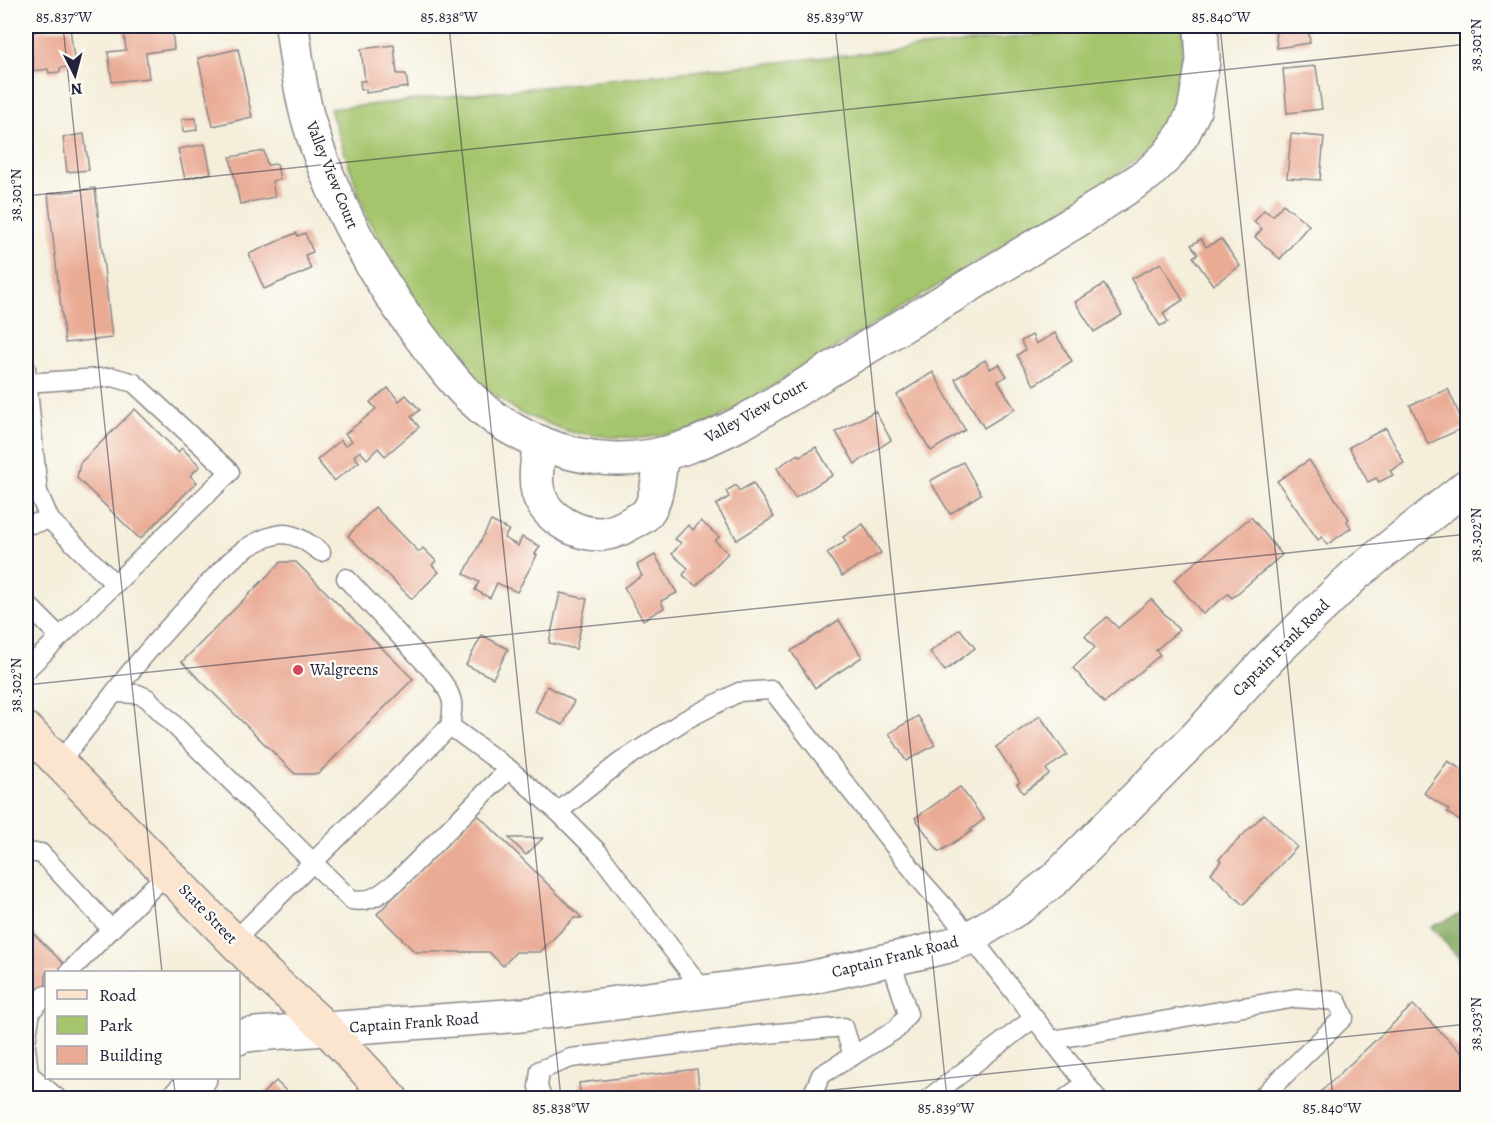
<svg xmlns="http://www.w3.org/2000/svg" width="1493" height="1124" font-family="Alegreya,serif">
	<rect width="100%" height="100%" fill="#fdfcf7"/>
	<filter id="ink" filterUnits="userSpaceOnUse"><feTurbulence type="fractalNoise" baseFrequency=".0167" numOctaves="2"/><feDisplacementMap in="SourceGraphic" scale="12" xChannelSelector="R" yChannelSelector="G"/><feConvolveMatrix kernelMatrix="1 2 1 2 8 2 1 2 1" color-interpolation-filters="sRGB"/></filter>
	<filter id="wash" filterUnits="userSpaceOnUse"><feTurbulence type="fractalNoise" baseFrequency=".008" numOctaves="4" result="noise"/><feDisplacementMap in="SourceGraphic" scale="24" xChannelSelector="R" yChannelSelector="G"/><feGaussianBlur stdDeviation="1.35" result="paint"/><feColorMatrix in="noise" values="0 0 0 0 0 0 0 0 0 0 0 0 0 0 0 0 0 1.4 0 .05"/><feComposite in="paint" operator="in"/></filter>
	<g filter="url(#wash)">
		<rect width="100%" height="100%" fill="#f4eeda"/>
		<polygon fill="#a5c56d" stroke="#647454" stroke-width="1.5" points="1124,26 1184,26 1179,96 1163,128 1148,151 1097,189 720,418 688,431 644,438 608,437 570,432 520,413 478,383 420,307 367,218 330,109"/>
		<polygon fill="#84aa60" stroke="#53664e" stroke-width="1.5" points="1467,911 1467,967 1431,927"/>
		<g id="blocks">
			<g fill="#eaab95">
				<polygon points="123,26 172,26 174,49 146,53 149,78 112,82 108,52 126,50"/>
				<polygon points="1275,26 1308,26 1310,43 1277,48"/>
				<polygon points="70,28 75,66 60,68 60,72 49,73 48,69 34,71 30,32"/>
				<polygon points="394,45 397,74 406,74 408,87 366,93 366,89 361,90 360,81 365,81 361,49"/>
				<polygon points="238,49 252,117 213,126 198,58"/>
				<polygon points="1316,66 1322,109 1287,113 1283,69"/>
				<polygon points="196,118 197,130 183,132 182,119"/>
				<polygon points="84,134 89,170 67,172 63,137"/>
				<polygon points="1291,134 1324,137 1320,180 1287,178"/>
				<polygon points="205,144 211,173 185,179 178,149"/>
				<polygon points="264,151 267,165 277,164 280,179 272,181 275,197 240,204 230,157"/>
				<polygon points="95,188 112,338 65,343 48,194"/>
				<polygon points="1283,204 1309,225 1280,259 1255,237 1262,229 1254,222 1264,210 1273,216"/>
				<polygon points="296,233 298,236 305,233 313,252 305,255 311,269 264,289 249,254"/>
				<polygon points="1201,239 1206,247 1221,239 1240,266 1213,285 1193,257 1198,254 1191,245"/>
				<polygon points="1161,263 1183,300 1163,313 1168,322 1160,326 1131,279"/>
				<polygon points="1104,284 1122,315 1094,332 1075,302"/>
				<polygon points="1055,333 1072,361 1034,385 1017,355 1025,350 1021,341 1032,335 1036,344"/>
				<polygon points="985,360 990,369 999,364 1007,376 998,381 1015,409 984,428 955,379"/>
				<polygon points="933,372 965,430 931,451 897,395"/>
				<polygon points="388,388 399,401 406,395 420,410 411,417 419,427 385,456 378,448 367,459 360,451 354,456 359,462 334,481 317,460 341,440 345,446 352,441 345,434 376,409 370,402"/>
				<polygon points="1448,389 1465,427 1428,444 1410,405"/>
				<polygon points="135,409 178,452 182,448 200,466 190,476 197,482 140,539 77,478 80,463"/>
				<polygon points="875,411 891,440 855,464 836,432"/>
				<polygon points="1386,428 1404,463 1390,471 1393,475 1379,482 1376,478 1368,482 1349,447"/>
				<polygon points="816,447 833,475 795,498 777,468 798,454 800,456"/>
				<polygon points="1309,460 1349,519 1347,521 1351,528 1327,545 1322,537 1318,540 1277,481"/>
				<polygon points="963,462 981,494 950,514 930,481"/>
				<polygon points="753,483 774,517 737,540 716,505 729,497 726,491 736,485 739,491"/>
				<polygon points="375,507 419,552 423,548 436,561 432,565 439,572 412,599 348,536"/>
				<polygon points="1251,517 1282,555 1232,598 1228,594 1203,614 1174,580"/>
				<polygon points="491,521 509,530 504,538 518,546 522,537 540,546 535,554 537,555 517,592 497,583 490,598 475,590 479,582 464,574"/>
				<polygon points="701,521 719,537 715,541 728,553 696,586 683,575 688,568 672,554 681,543 675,539 688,525 693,530"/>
				<polygon points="863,524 881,553 842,576 827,553 846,541 843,537"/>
				<polygon points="655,555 677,593 661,601 664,608 643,620 624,587 642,576 637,565"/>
				<polygon points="281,562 296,562 413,679 318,774 295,774 182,662"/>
				<polygon points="560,593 587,599 576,649 549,643"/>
				<polygon points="1151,599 1179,630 1156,650 1160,655 1104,703 1073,668 1095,648 1085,636 1107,617 1118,628"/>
				<polygon points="839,620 862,657 815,688 791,651"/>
				<polygon points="960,629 975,648 945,671 930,652"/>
				<polygon points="482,635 508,649 493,678 466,665"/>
				<polygon points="547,686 574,701 563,725 535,712"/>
				<polygon points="918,716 935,745 906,761 889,733"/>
				<polygon points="1040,716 1067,755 1046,769 1049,774 1023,793 1017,784 1020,782 996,747"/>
				<polygon points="1448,761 1468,774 1468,824 1465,825 1447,812 1449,810 1424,793"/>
				<polygon points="960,787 984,819 970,830 972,831 939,852 915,818"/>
				<polygon points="477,814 582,918 574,918 540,952 516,952 503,966 489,952 415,952 377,914"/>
				<polygon points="1264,814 1297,847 1243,905 1211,873 1221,861 1219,859"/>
				<polygon points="509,838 543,838 526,855"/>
				<polygon points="26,926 72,972 46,972 46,1004 26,984"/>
				<polygon points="1413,1005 1468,1059 1468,1098 1314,1098"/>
				<polygon points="697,1069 700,1098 581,1098 579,1083"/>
				<polygon points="276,1081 293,1098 258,1098"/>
			</g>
		</g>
	</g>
	<g filter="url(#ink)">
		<use href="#blocks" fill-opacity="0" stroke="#8b888a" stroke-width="1.5"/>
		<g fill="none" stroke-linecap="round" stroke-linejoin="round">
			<g stroke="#8b888a" stroke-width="21">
				<g id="service">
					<polyline points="26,368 38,492 50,520 115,584 26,670"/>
					<polyline points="26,383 113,377 134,383 230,472 115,584"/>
					<polyline points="26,525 50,520"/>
					<polyline points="26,603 59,636"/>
					<path d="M114 693C138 661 165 631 193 601 208 584 223 566 241 552 251 544 271 534 284 534 299 535 309 544 321 552"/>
					<polyline points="450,726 509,769 558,812"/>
					<path d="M59 763 114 693 138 694 147 698 351 900C370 904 383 892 396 882L509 769"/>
					<polyline points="26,853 41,853 111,929"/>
					<path d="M234 941 450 726C454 704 454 698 441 680L346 578"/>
					<polyline points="69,972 167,873"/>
					<polyline points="703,990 598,852 558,812 619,763 685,720 739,692 772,690 923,883 971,937 1097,1098"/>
					<polyline points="1052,1040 1296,998 1337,1001 1344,1017 1261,1098"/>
					<polyline points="26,1042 31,1011 46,995"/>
					<polyline points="26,1047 29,1074 57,1098"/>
					<polyline points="542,1098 538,1087 540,1070 571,1058 756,1035 844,1027 853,1056"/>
					<polyline points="811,1098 821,1075 897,1029 908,1014 891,960"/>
					<polyline points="929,1098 1034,1018"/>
					<polyline points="1066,1098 1085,1084"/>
				</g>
			</g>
			<g stroke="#8b888a" stroke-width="36">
				<g id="minor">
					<path d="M292 26C296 56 299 85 307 115 330 198 375 279 428 347 442 365 455 384 472 399 509 435 564 458 616 459 662 460 705 442 745 421L1078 220 1148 174 1168 155 1183 134 1194 111 1203 61 1201 26"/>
					<path d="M540 442C538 458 534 476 538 492 545 519 581 538 608 533 617 531 625 527 633 522 637 520 642 518 645 515 658 503 659 470 662 454"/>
					<polyline points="238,1038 241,1036 256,1034 522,1015 805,979 945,947 971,937 1020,907 1055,879 1197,736 1275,652 1356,574 1468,485"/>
					<polyline points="179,1098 200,1078"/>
				</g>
			</g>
			<g stroke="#8b888a" stroke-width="36">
				<polyline id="secondary" points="26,729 266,974 328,1030 391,1098"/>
			</g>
			<use href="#service" stroke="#fff" stroke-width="18"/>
			<use href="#minor" stroke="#fff" stroke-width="33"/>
			<use href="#secondary" stroke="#fbe5cf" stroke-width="33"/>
		</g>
	</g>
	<path fill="none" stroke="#22223b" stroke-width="1.5" stroke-opacity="0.45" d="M63 26 162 972M449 26 561 1098M835 26 947 1098M1220 26 1333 1098M26 196 1468 44M26 685 1468 534M173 1078 176 1098M755 1098 1468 1024"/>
	<circle fill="#d1495b" stroke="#fdfcf7" stroke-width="2" cx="298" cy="670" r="6"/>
	<g text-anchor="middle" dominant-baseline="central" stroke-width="4.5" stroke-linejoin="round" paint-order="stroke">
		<g font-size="16" fill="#22223b" stroke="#fdfcf7">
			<text transform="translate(332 175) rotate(68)">Valley View Court</text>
			<text transform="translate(756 411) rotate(-29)">Valley View Court</text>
			<text transform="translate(1281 648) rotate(-45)">Captain Frank Road</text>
			<text transform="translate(208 914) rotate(46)">State Street</text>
			<text transform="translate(895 957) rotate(-14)">Captain Frank Road</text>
			<text transform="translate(414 1023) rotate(-4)">Captain Frank Road</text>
		</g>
		<g font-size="16" fill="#22223b" stroke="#fdfcf7" text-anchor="start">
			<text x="310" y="670">Walgreens</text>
		</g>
	</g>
	<rect width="1493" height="1124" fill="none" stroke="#fdfcf7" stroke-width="66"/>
	<rect x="45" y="971" width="195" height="108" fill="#fdfcf7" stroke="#a5a5ac" stroke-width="1.5"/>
	<rect x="57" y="990" width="30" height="9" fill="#fbe5cf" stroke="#a5a5ac" stroke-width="1.5"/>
	<text x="99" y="1001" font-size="18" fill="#22223b">Road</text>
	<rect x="57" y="1016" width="30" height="18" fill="#a5c56d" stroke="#a5a5ac" stroke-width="1.5"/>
	<text x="99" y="1031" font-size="18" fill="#22223b">Park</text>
	<rect x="57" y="1046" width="30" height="18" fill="#eaab95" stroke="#a5a5ac" stroke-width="1.5"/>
	<text x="99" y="1061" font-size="18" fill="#22223b">Building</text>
	<g transform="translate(75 75) rotate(174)" stroke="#fdfcf7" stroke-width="4.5" paint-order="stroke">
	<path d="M0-4.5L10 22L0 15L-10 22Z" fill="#22223b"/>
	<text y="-9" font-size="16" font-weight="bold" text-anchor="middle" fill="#22223b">N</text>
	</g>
	<rect x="33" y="33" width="1427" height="1058" fill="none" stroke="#22223b" stroke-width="2"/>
	<g font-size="15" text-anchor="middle" fill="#22223b">
		<text x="64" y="22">85.837°W</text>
		<text x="449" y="22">85.838°W</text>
		<text x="835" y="22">85.839°W</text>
		<text x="1221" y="22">85.840°W</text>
		<text transform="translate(1476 45) rotate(-90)" y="5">38.301°N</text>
		<text transform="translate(16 195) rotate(-90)" y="5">38.301°N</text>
		<text transform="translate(1476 535) rotate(-90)" y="5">38.302°N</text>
		<text transform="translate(16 685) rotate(-90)" y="5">38.302°N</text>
		<text transform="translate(1476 1024) rotate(-90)" y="5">38.303°N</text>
		<text x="561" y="1113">85.838°W</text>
		<text x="946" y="1113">85.839°W</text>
		<text x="1332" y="1113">85.840°W</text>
	</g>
</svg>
